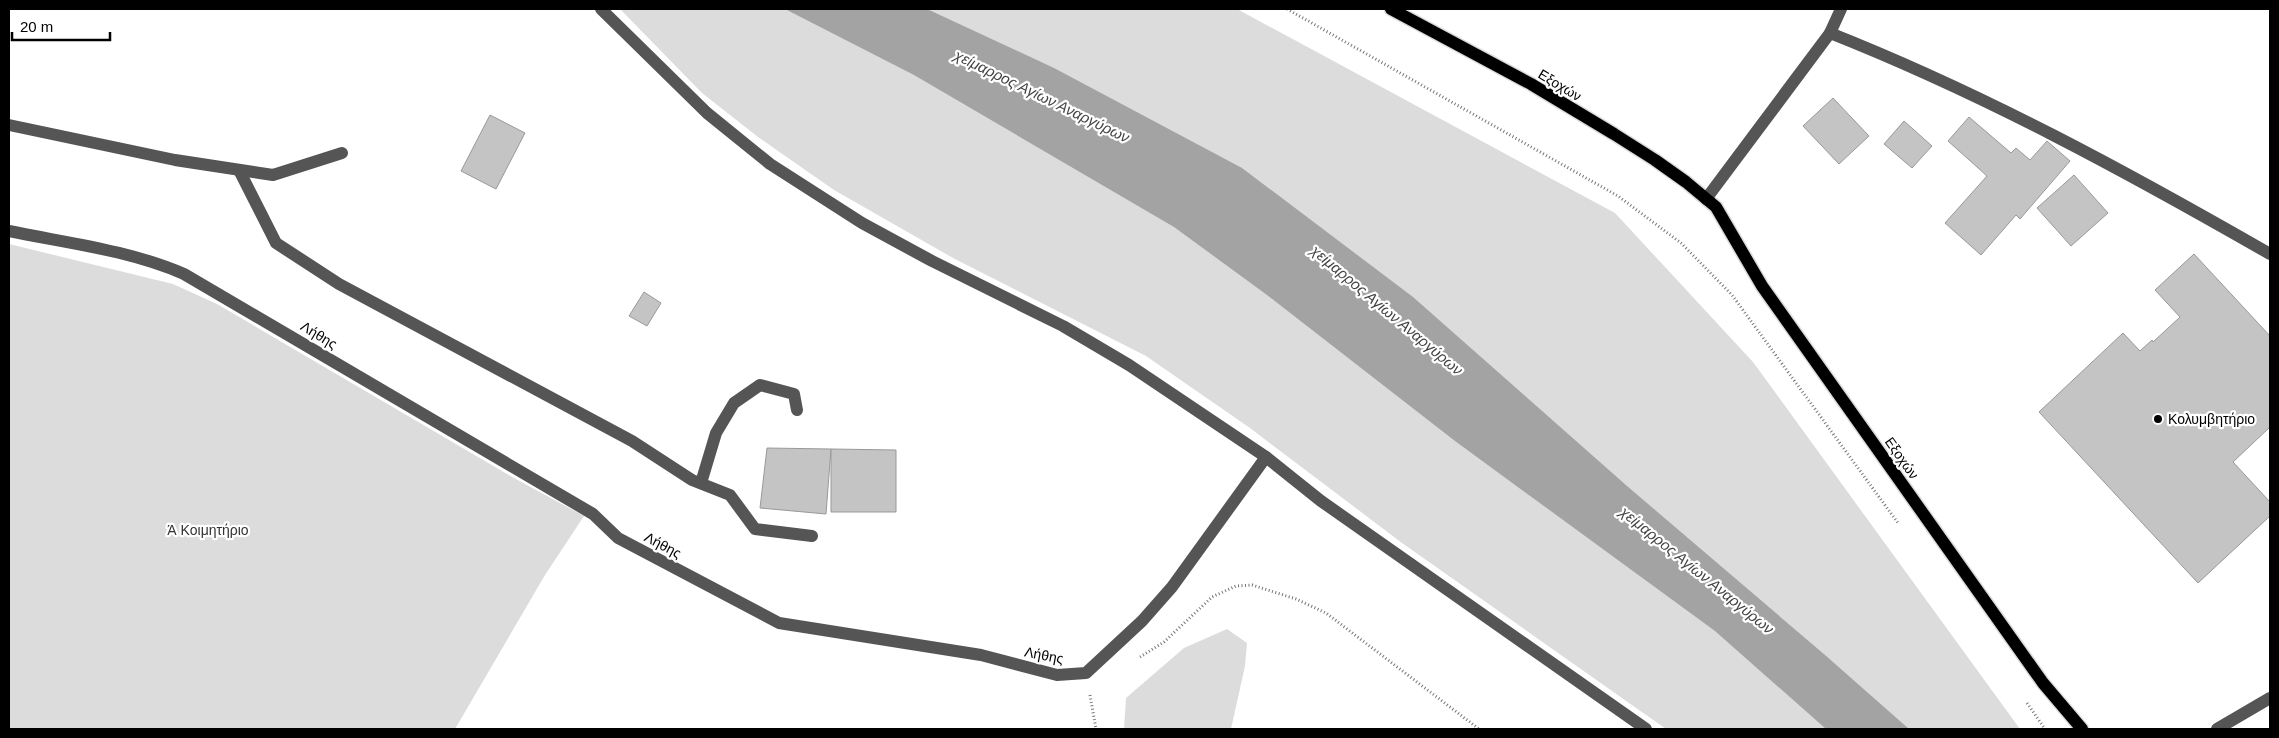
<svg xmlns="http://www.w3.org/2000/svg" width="2279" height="738" font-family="Arial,sans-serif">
	<rect width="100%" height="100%" fill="#fff"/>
	<g fill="#dcdcdc">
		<polygon points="620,9 1237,9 1615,213 1753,362 2020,729 1666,729 1402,543 1250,428 1146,356 953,258 834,190 758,137 702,93"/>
		<polygon points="9,244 173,284 217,304 514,478 584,516 545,575 455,729 9,729"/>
		<polygon points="1227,629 1247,643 1245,666 1231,729 1124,729 1126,698 1184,648"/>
	</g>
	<polygon fill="#a3a3a3" points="785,9 927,9 1054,68 1242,168 1413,297 1627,486 1825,655 1909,729 1826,729 1715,631 1455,441 1267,295 1174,227 914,75"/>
	<g fill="#c4c4c4" stroke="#999">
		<polygon points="1833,98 1869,136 1839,164 1803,126"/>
		<polygon points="490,115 525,133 496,189 461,171"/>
		<polygon points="1969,117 2011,153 2016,148 2030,160 2047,141 2070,161 2020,219 2016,215 1981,255 1945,223 1987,176 1948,141"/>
		<polygon points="1904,121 1932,146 1912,168 1884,144"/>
		<polygon points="2074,175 2108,213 2071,246 2037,208"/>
		<polygon points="2194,254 2270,336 2270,427 2233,462 2270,502 2270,516 2198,583 2039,412 2123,333 2140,351 2152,340 2153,342 2180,317 2155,290"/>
		<polygon points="644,292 661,303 647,326 629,316"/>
		<polygon points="767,448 831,449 826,514 760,508"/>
		<polygon points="831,449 896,450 896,512 831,512"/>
	</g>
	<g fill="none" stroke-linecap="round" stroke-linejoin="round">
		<g stroke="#dbdbdb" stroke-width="15">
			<polyline id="major" points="1391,9 1531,84 1614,134 1655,160 1686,182 1716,207 1762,286 2043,683 2082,729"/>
		</g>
		<g stroke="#777" stroke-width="3" stroke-dasharray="1 2.5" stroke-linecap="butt">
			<polyline points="1287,9 1618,196 1681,243 1732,295 1898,523"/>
			<polyline points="1140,657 1164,642 1212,597 1236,586 1252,585 1296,599 1326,613 1479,729"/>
			<polyline points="1090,695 1096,729"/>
			<polyline points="2027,703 2045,729"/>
		</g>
		<g stroke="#555" stroke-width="12">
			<polyline points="601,9 707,113 770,164 862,223 932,261 1063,326 1129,365 1266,457 1321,501 1646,729"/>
			<path d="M1830 33C1984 94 2127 172 2270 254"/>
			<polyline points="9,125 175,160 273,175 342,153"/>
			<polyline points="239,170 276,243 339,284 632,441 692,480 730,495 755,529 812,536"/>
			<polyline points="1706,199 1830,33 1841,9"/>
			<path d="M9 231C67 243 129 250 184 274L593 514 618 538 779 623 981 655 1057 675 1086 673 1142 621 1172 587 1266 457"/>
			<polyline points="701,483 716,433 734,403 760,385 794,394 797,410"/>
			<polyline points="2217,729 2270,698"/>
		</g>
		<use href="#major" stroke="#000" stroke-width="12"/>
	</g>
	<circle fill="#000" stroke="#fff" stroke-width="2" cx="2158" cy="419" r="5"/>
	<g text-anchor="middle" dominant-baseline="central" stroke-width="4.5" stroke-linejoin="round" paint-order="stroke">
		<g font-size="14" fill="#000" stroke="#fff">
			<text transform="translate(1560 85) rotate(31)">Εξοχών</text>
			<text transform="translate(319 335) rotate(31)">Λήθης</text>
			<text transform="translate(1902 458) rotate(55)">Εξοχών</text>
			<text transform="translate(663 545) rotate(28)">Λήθης</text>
			<text transform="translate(1044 655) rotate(11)">Λήθης</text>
		</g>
		<g font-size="14" fill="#000" stroke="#fff" text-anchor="start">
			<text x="2168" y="419">Κολυμβητήριο</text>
		</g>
		<g font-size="14" fill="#333" stroke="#fff">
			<text x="208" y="530">Ά Κοιμητήριο</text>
		</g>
		<g font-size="15" font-style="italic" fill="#444" stroke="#fff">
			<text transform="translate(1042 96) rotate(26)">χείμαρρος Αγίων Αναργύρων</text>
			<text transform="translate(1387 310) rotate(40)">χείμαρρος Αγίων Αναργύρων</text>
			<text transform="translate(1697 570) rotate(39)">χείμαρρος Αγίων Αναργύρων</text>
		</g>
	</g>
	<rect width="2279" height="738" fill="none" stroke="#000000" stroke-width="20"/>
	<path d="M12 32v8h98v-8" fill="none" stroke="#000000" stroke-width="2.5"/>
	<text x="20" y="32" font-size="15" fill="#000000" stroke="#ffffff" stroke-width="4" paint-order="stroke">20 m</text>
</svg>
